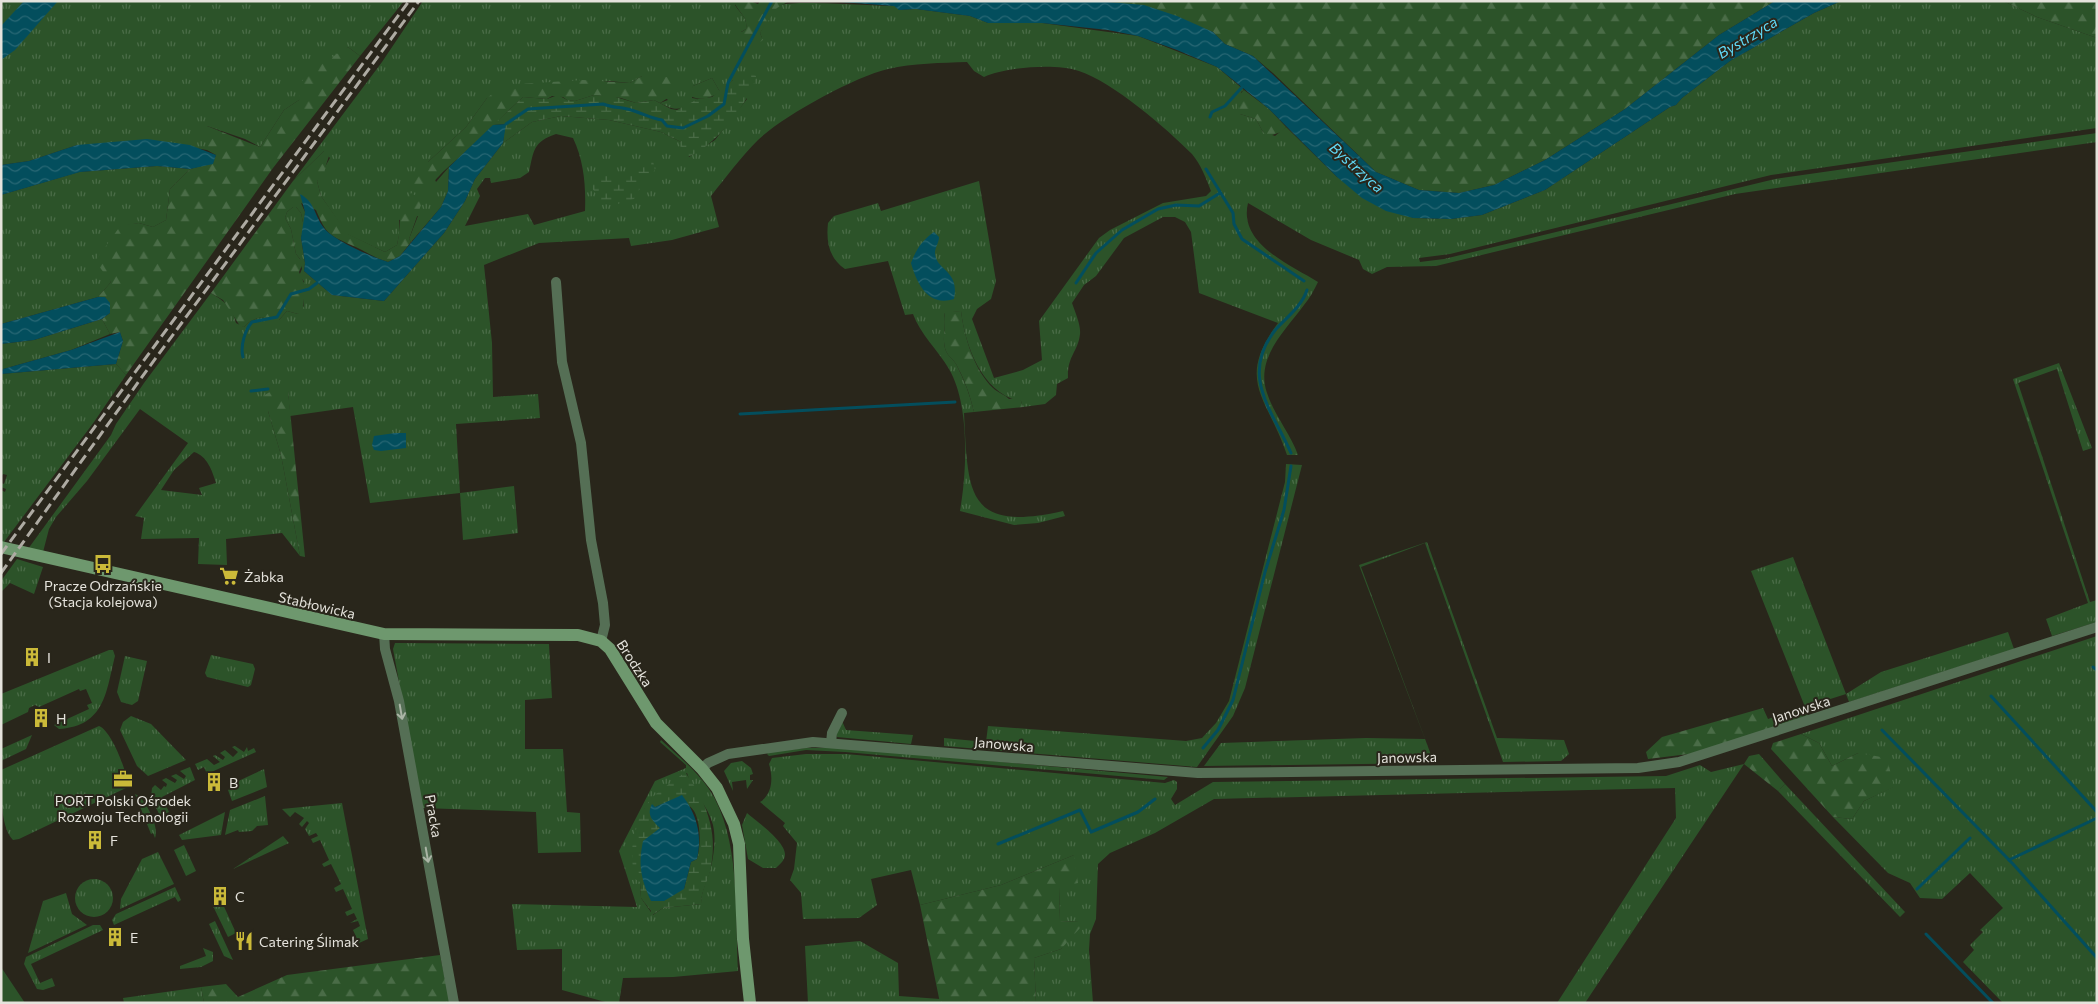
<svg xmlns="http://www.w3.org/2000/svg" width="2098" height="1004" font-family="Commissioner,sans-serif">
	<defs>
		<pattern id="grass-tufts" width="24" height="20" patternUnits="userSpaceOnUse" patternTransform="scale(1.25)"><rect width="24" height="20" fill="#2c5329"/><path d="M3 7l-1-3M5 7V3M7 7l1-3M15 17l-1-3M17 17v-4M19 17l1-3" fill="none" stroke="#4a6c47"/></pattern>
		<pattern id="forest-firs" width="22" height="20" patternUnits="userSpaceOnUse" patternTransform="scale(1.25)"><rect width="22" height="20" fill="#2c5329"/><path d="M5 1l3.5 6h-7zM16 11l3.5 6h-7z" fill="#4a6c47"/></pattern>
		<pattern id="wetland-marsh" width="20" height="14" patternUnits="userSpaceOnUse" patternTransform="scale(1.25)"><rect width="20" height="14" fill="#2c5329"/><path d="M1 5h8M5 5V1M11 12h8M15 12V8" fill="none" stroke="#4a6c47"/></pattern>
		<pattern id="water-waves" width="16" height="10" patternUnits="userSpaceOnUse" patternTransform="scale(1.25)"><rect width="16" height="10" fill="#034e5d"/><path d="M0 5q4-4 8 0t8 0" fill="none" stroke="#286774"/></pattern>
	</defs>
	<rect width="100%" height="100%" fill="#29261b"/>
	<g fill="url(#grass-tufts)" fill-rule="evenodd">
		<polygon points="1,1 404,1 360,56 348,47 299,100 284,110 260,147 245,139 207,126 207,150 172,144 77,145 29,161 1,165"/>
		<path d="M423 1H739L735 5C740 14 748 17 746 29L741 32 762 38 760 33C763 27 775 8 780 5 800 0 869 6 895 6L899 10 916 9 970 16 988 23H1042L1138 36 1217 67 1244 90 1241 92 1240 114 1256 119 1263 132 1275 136 1286 127 1337 177 1413 218 1451 219 1482 215 1545 190 1670 107 1676 105 1682 98 1730 61 1814 13 1841 1H2003L2037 17 2097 38V128L1771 175 1450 254 1419 258 1420 262 1444 259 1775 179 2097 133V142L1735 194 1436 266 1387 267 1372 274 1363 269 1359 260 1311 240 1248 203C1238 244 1291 265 1318 282 1314 290 1310 298 1304 305 1285 331 1255 358 1267 393 1274 415 1290 433 1298 455H1287C1269 399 1234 382 1278 323L1199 293 1191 232 1185 222 1175 217H1163L1124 238 1096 276 1084 285 1072 303C1075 312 1081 325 1080 334 1078 352 1067 356 1068 378L1057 384 1056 395 1045 404 1023 407 1021 401C983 395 965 346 961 311L944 313C947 326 941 339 946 351 948 356 953 359 956 364 964 379 970 395 974 412L964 413C968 493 966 533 1063 511L1065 516 1038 523 1014 525 960 511C967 471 970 405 949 369 938 350 920 334 913 314L905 315 888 261 845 269C829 258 826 242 828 223L834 216 878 203 881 211 979 181 996 281 991 299 977 309 972 319 994 378 1023 370 1042 360 1039 321 1099 238 1110 230 1163 203 1206 196 1211 191C1206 178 1201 165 1192 154 1166 128 1113 82 1079 71 1055 63 1006 67 984 77L974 71 967 62C941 63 913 63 888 69 854 77 783 116 758 140 741 157 726 177 711 196L719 227 672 240 631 246 629 238 539 243 484 265 492 343 493 397 538 394 540 418 456 424 460 493 514 486 518 533 463 540 460 493 370 503 353 407 290 416 288 391 268 411 281 455 300 556 282 533 226 539 227 565 198 564 199 538 141 539 144 518 135 516 188 443 140 409 87 481 56 517 49 529 43 552 28 549 111 435 116 424 144 383 211 293C224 301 232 307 236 323L244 327C252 317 268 314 279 320L287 311 298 314 304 306V281L299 276 302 269 300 259 296 254 291 229 285 218 287 212 293 207H296L301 213 304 227 301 238 305 263 304 271 332 295 384 301 444 233 465 201 475 179 503 143 532 122 561 116 609 120 661 132 681 142 689 157 715 140 747 99 733 80 720 92 712 78 693 86 692 98 698 99C682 109 678 113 660 103L668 100 642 76 630 83 609 81 487 98 466 127 428 162 436 182 449 167 448 191 441 207 411 242 409 239 418 216 399 220V235L397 245 385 252 347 234 321 196 317 181 330 158 324 151 293 181 382 62ZM556 134 573 138C584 161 586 186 585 211L534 225 528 214 465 226 480 196 477 189 485 178H490L491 183 520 178 529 172C534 150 533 142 556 134ZM194 452C207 456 212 470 216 483L199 488 202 495 161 490 174 470Z"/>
		<polygon points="157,166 190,169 170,189 166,220 153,227 139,223 121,226 99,258 111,282 98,297 1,324 1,195 79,172"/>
		<polygon points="102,319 110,334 71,350 3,369 1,372 1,344 34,340"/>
		<polygon points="2059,363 2092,448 2083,451 2057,369 2018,383 2090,602 2097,600 2097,622 2052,636 2046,619 2088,603 2013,379"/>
		<polygon points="116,364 126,375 94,422 4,542 1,542 1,490 5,492 6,489 1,487 1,483 4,484 7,475 3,474 1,477 1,374"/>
		<polygon points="1286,464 1302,465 1245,688 1233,716 1197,767 944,746 944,738 986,742 988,726 1186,741 1202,738 1216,723 1229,701 1285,482"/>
		<polygon points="1427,542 1497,738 1564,740 1569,754 1561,761 1503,762 1425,543 1361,567 1434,763 1204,766 1221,743 1366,738 1425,739 1359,565"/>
		<polygon points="1793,557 1846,694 1881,672 2008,632 2014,649 1849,702 1846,694 1805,707 1751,571"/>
		<polygon points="17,559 43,567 34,594 10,583 1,592 1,581"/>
		<polygon points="2097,636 2097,1003 2003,1003 1963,962 1974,950 1970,945 1983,932 1980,930 2003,908 1970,873 1942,899 1920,898 1910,883 1888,873 1833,817 1852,819 1864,801 1893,787 1858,753 1832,766 1819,743 1801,734"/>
		<polygon points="395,643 549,644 552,698 525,700 525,749 563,749 567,812 580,813 581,852 538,853 536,812 422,808 393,649"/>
		<path d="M109 650H113L115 656C106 692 105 726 59 729L54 725 89 709 87 705 92 703 86 689 80 691 79 689 39 707 35 705 29 708 28 712 1 725V694Z"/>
		<polygon points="211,655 253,664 255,669 251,685 248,687 207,677 205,673"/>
		<polygon points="125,656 147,661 138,701 132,705 121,702 117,692"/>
		<polygon points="131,716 151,724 186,760 148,776 137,766 120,730 123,722"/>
		<polygon points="842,721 846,730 913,735 911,744 837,737 836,731"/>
		<path d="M99 726C112 731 128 774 128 787L19 839 13 840C0 827 1 790 1 770Z"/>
		<polygon points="32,735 26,749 1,761 1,749"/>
		<path d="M661 740C677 755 696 770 709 789 741 837 735 914 738 971L673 977 623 978 619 1003H609L562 990V949L517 950 512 904 637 907 619 851 655 781 686 768V765L660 742ZM687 773C692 792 708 805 713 825 716 838 714 854 711 867 708 880 701 890 701 904L663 908 653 915 641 898 640 882 644 809 656 795Z"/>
		<polygon points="235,746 244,752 247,747 248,751 254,748 256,752 207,774 204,767 198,770 195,764 207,759 214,765 220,762 213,756 215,755 223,760 225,757 220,753 225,750 233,757 238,752 232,747"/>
		<polygon points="806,748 846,748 1168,777 1164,780 845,752 806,750 769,756 767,754 769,752"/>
		<path d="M806 754H846L1165 783 1174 780 1177 782V789L1171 799 1175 805 1213 782 1666 776 1700 765 1711 772 1744 764 1585 1003H1557L1676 818 1675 788 1214 799 1155 833 1110 853 1098 864 1096 919 1090 934 1089 950 1093 1003H1036L1034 958 1061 949 1079 922 1060 921 1059 887 1074 855 1001 885 920 905 911 870 871 879 877 905 859 918 803 919 801 893 790 880 794 869 797 843 783 826 785 823 760 802C773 794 773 777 769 764L772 758Z"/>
		<polygon points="742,761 751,768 753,774 750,775 750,780 753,780 747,789 746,780 732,782 733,791 724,771 731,763"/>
		<polygon points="190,767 195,780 162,797 169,812 160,816 151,797 152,788 155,785 161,790 164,786 166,787 167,784 162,780 166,778 175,783 177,780 171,776 176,774 184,779 186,776 180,771"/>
		<polygon points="264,769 267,787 232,801 228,790 233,787 232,784"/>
		<polygon points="1785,784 1905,912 1900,917 1778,791"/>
		<path d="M135 794C145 797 160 828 155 838L153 833 151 834Z"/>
		<polygon points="265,796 268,825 257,826 252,831 239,832 238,830 225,835 230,810"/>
		<polygon points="342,803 368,939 359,943 353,930 360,926 358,921 350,923 357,919 354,913 347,916 345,912 352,909 343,889 336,892 334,888 341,884 331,864 324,867 322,864 329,860 320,840 313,843 311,839 318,836 316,833 309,836 305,829 309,823 307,821 302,827 299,824 304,818 295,812 290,817 282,809"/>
		<polygon points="225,812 221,835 182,840 179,835"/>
		<path d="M747 813C756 821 786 842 785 855 785 860 780 864 776 868H763L748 859 742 825Z"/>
		<polygon points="283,836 289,843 233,869"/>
		<polygon points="184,845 196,871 186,876 174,850"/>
		<polygon points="158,852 174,884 120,909 121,899 142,859"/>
		<circle cx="94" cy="898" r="19"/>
		<polygon points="175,887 181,900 178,902 175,897 114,925 112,920 116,914"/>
		<polygon points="66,893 72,914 87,925 28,953 43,901"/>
		<polygon points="221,900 236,933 228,937 212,904"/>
		<polygon points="215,921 233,960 224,956 209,924"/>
		<polygon points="93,925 100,925 103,930 31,964 40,983 52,978 55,986 43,990 37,989 24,964 26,957"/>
		<polygon points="860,941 898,963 899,996 940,999 940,1003 808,1003 805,946"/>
		<polygon points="203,948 213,952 213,961 201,967 180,969 180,966 206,956"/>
		<polygon points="201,987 204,1003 124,1003 123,998"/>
	</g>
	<g fill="url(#forest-firs)">
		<path d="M739 1H750L758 4 760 1H789L777 8 760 33 762 38H765C759 45 753 46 746 40L744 34 740 33 746 29C748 17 740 14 735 4Z"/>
		<polygon points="1096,1 1775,1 1719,35 1625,109 1545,160 1494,185 1459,193 1419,190 1376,172 1273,73 1253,56 1225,44 1213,32 1119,3"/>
		<polygon points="2003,1 2097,1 2097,38 2037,17"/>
		<polygon points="348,47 360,56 273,168 126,375 116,364 123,341 120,332 110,334 102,319 110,313 105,297 98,297 111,282 95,261 121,225 139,223 153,227 166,220 170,189 190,169 213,163 216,155 207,150 207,126 260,147 284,110 299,100 302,81 315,68"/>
		<path d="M657 75 676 79 671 96 660 103 654 100 636 103 621 98 594 95 575 101 567 100 563 97 552 96 547 99 523 97C497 121 472 147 445 170 434 180 434 185 418 192L414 190 412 186 428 162 466 127 487 98 504 85 583 80 630 83 642 76Z"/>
		<path d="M712 78 720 92C711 98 699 102 689 95L693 86Z"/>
		<path d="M1244 90 1269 109 1286 127 1281 132 1269 136 1263 132 1256 119 1240 114C1237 104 1236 97 1244 90Z"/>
		<path d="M331 150 323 174 317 181 321 196 348 234 385 252 397 245C402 226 396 207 411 193L418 197 421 205 409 239 411 242 400 256 388 262C374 258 364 250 351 245 329 235 326 234 316 210L301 203 305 212 304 227 301 213 296 207H293L287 212 285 218 291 229 296 254 303 263 299 272 305 285 303 312 298 314 287 311 278 321C268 314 252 317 244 327L240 326 223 300 211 293 293 181 324 151Z"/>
		<path d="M961 311C964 336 974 370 993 388 997 392 1004 394 1009 399L1017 398 1021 401 1023 407 974 412C970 395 964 378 956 364 953 359 948 356 946 351 941 338 947 326 944 312Z"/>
		<path d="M283 389 288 391 305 557 300 556 281 455 268 411 257 403C265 393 271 390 283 389Z"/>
		<polygon points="1805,707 1808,716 1697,753 1648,759 1646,752 1662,737 1763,708 1768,719"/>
		<polygon points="1801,734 1819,743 1832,766 1858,753 1887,758 1894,787 1864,801 1852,819 1833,817 1771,749 1773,743"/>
		<polygon points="1759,754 1785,784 1778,791 1744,764 1749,756"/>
		<polygon points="1074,855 1078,883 1059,888 1060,921 1080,922 1080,928 1061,949 1034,958 1036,1003 940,1003 920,905 1001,885"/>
		<polygon points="440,955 450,1003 204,1003 201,987 226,984 238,997 287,975"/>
	</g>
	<g fill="url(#wetland-marsh)" fill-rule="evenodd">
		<path d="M751 73 756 76C752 100 709 155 683 158L680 154 681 142 661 132 609 120 561 116 532 122 503 143 505 124 493 125 523 97 547 99 558 95 567 100 575 101 594 95 612 96 636 103 654 100 671 109 677 110 698 99 712 97 733 80Z"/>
		<path d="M653 161 655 170 645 180 634 199 614 205 601 204C599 196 593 192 591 184L596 177 606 175 621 177Z"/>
		<path d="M685 772C706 801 718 831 711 867 709 880 701 890 701 904L663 908 651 916V911L641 898 640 882 635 879C629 852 632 820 652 798 661 788 675 781 685 772ZM678 798C683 801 691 806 694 811 701 823 701 846 697 859L691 862 684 889 660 829 655 807Z"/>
	</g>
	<polygon fill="#2c5329" points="1,967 25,1003 1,1003"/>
	<g fill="url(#water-waves)">
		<polygon points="24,1 58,1 15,50 1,60 1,26"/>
		<polygon points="828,1 1096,1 1144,5 1177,16 1213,32 1225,44 1253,56 1376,172 1419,190 1459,193 1494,185 1545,160 1625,109 1719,35 1775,1 1841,1 1814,13 1730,61 1682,98 1676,105 1670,107 1545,190 1482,215 1451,219 1413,218 1386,211 1362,198 1337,177 1269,109 1217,67 1177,50 1138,36 1108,30 1042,23 988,23 970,16 916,9 899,10 894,6"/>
		<path d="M506 124 503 143 475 179 465 201 444 233 384 301 332 295 304 271 305 263 301 238 305 212 300 194C315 202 314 215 324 228 333 240 372 257 388 262L400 256 441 207 448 191 449 167 493 125Z"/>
		<polygon points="147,139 190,145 216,155 213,164 190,169 157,166 80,172 1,195 1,165 29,161 77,145"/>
		<path d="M934 232 939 237C939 242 935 248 935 252 935 271 960 269 954 299 928 307 917 284 911 263 916 250 922 240 934 232Z"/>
		<polygon points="98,297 105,297 110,303 110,313 102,319 34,340 1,344 1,324"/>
		<polygon points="120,332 123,341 116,364 1,374 3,369 71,350"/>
		<polygon points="395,433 406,433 406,448 381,451 374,450 372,445 374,436"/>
		<path d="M682 795C696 813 703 835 697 859L691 862 684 889 664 901H651C641 879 638 865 643 841L660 828C653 821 646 815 652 804L655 807Z"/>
	</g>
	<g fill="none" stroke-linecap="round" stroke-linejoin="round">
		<g stroke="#034e5d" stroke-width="3">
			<polyline points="1210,117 1212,112 1225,106 1243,86"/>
			<path d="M506 124 528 109 603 104C613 108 622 107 631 110 642 113 650 118 662 120L667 126 683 128 708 116 724 104 728 83 772 1"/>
			<polyline points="1206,169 1233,213 1234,224 1242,239 1304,281"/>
			<polyline points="1076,283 1096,253 1122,230 1158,209 1176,205 1199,206 1220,193"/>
			<path d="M243 357C240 346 245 330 252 322L277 317 291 294 309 289 317 283"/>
			<polyline points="251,391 268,389"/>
			<polyline points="740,414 955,402"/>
			<path d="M1291 453C1272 410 1239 375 1276 329 1287 317 1302 306 1307 290"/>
			<polyline points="2093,667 2097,670"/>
			<polyline points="1991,696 2097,812"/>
			<polyline points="1882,730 2013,864 2097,958"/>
			<polyline points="1203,748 1218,730 1233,700 1265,572 1284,510 1291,466"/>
			<polyline points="998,844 1080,810 1091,832 1138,812 1155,799"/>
			<polyline points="2009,860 2097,818"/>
			<polyline points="1917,889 1970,838"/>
			<polyline points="1926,934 1993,1003"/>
		</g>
		<g stroke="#556f55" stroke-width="10">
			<polyline points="556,282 562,362 581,443 591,540 603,603 605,625 601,641"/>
			<polyline points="384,634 385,649 399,701 454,1003"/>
			<polyline points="831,743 832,733 842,713"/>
			<polyline points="702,769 708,763 728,754 813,742 1198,773 1638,768 1679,762 2097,627"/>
		</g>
		<polyline stroke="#6e986e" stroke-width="12" points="1,547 384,634 578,635 601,641 610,649 656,723 702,769 717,788 734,824 739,844 743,939 750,1003"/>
		<g stroke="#aeaba3" stroke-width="3" stroke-dasharray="10 5" stroke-linecap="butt">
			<polyline points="1,554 409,1"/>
			<polyline points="1,573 147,370 419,1"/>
		</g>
	</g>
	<defs><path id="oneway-shaft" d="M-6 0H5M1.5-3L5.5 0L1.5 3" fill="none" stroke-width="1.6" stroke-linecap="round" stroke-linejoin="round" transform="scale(1.25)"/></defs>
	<g stroke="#abb5a6">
		<use href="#oneway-shaft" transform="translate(401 712) rotate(80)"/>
		<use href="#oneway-shaft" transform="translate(427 855) rotate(80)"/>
	</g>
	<defs>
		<g id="bus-bare" transform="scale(1.5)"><path d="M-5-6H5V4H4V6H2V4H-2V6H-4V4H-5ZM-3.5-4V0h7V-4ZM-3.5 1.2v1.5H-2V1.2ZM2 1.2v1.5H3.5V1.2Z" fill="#cbba39" stroke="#29261b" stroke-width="2.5" paint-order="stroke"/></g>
		<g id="supermarket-bare" transform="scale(1.5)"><path d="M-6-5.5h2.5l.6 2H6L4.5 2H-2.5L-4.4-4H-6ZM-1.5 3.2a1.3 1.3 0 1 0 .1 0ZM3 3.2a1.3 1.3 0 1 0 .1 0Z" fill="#cbba39" stroke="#29261b" stroke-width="2.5" paint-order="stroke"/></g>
		<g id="building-bare" transform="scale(1.5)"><path d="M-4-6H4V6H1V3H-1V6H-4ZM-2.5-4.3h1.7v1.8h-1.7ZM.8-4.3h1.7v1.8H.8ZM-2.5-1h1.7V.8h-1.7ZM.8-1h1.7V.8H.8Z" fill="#cbba39" stroke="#29261b" stroke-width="2.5" paint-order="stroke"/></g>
		<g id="office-bare" transform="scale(1.5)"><path d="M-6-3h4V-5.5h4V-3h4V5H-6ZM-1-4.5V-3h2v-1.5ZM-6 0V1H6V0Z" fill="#cbba39" stroke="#29261b" stroke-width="2.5" paint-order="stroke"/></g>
		<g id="restaurant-bare" transform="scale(1.5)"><path d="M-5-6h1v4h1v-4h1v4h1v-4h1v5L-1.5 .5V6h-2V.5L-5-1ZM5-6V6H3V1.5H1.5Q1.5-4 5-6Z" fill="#cbba39" stroke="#29261b" stroke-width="2.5" paint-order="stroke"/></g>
	</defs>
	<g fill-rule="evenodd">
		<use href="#bus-bare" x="103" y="564"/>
		<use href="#supermarket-bare" x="229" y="576"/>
		<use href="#building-bare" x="32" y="657"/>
		<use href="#building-bare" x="41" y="718"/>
		<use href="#office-bare" x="123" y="779"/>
		<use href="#building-bare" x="214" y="782"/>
		<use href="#building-bare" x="95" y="840"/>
		<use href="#building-bare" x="220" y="896"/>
		<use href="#building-bare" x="115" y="937"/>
		<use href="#restaurant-bare" x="244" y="941"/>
	</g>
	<g text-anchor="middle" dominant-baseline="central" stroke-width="4" stroke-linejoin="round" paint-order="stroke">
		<g font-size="14" fill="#e5e3dc" stroke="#29261b" text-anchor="start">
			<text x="244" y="576">Żabka</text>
			<text x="103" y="585" text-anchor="middle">Pracze Odrzańskie<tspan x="103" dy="16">(Stacja kolejowa)</tspan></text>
			<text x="47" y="657">I</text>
			<text x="56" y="718">H</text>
			<text x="229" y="782">B</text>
			<text x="123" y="800" text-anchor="middle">PORT Polski Ośrodek<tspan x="123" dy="16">Rozwoju Technologii</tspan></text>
			<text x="110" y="840">F</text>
			<text x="235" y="896">C</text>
			<text x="130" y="937">E</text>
			<text x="259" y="941">Catering Ślimak</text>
		</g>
		<g font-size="14" fill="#e5e3dc" stroke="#29261b">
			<text transform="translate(317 605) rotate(13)">Stabłowicka</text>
			<text transform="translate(635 663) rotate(57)">Brodzka</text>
			<text transform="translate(1801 709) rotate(-18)">Janowska</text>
			<text transform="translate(1004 744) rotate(5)">Janowska</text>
			<text transform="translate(1407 757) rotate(-1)">Janowska</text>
			<text transform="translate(434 816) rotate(80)">Pracka</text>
		</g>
		<g font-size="15" font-style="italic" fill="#60daf8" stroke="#29261b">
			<text transform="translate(1747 37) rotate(-31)">Bystrzyca</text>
			<text transform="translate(1357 167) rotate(42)">Bystrzyca</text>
		</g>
	</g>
	<rect width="2098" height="1004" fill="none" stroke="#e5e3dc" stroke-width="5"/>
</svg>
